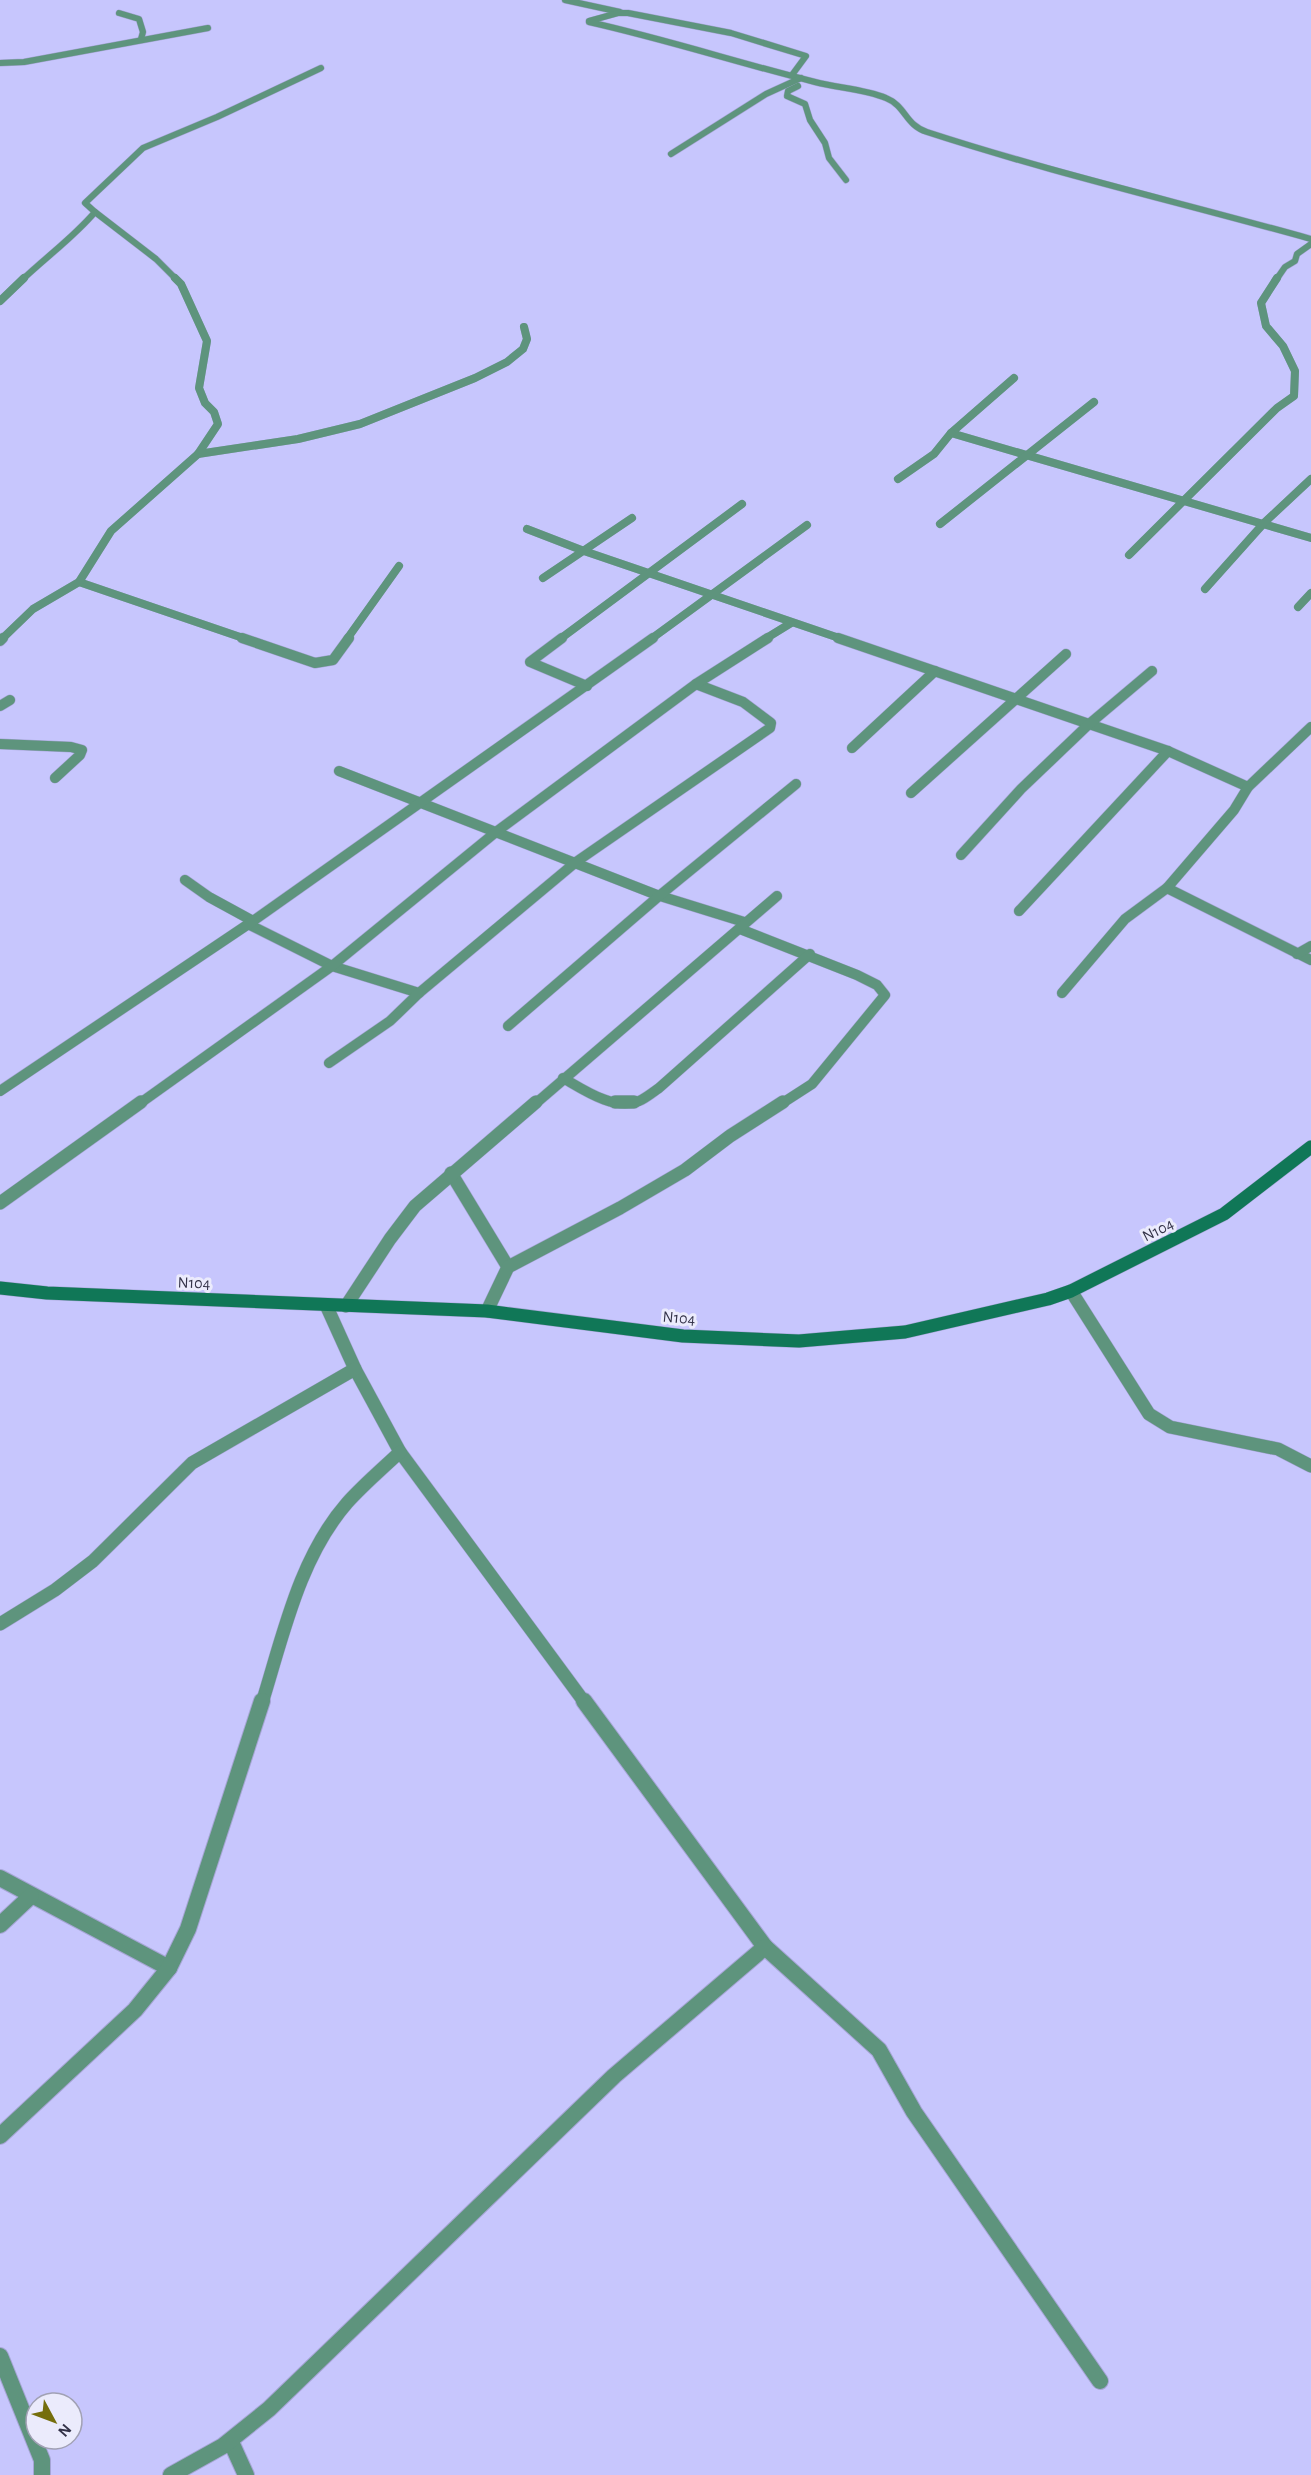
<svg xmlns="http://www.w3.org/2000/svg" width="1311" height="2475" font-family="'Alegreya Sans',sans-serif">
	<rect width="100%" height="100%" fill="#c7c6fd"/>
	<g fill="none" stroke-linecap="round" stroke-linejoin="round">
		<g stroke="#a6a5d5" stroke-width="7">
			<g id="street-far4">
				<polyline points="565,0 620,12"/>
				<polyline points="119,13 139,19 143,32 141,39"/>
				<polyline points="589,21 618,13 628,13 731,33 806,56 792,75"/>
				<path d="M589 22C665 39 739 63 815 82 838 88 865 89 886 98 906 106 905 125 927 132 1053 173 1183 203 1311 239"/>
				<polyline points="0,63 24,62 208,28"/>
				<polyline points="798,86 788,91 787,96 805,104 810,120 825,143 829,158 846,180"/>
				<polyline points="671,154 766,94 801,78"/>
				<polyline points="95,212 156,259 177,280"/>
				<path d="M22 280C46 257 74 237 95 212L85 203 143 148 217 117 321 68"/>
				<polyline points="1276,280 1285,267 1295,261 1297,254 1311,244"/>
			</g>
		</g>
		<g stroke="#a6a5d5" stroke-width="8">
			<g id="street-far3">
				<polyline points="175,278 181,284 207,341 199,388 205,403 214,412 218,424 198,454"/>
				<polyline points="0,301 24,278"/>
				<polyline points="1014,378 951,433 1311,538"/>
				<polyline points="898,479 934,454 951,433"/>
				<polyline points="940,524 1094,402"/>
				<polyline points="527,529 584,551 842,639"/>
				<polyline points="1129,555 1277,408 1294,396 1295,371 1283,346 1266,326 1261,303 1277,278"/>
				<polyline points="543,578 632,518"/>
				<polyline points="79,582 246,639"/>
				<polyline points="1205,589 1264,523 1311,479"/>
				<polyline points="1298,607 1311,593"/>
				<polyline points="2,639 33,609 79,582 111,531 198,454 298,439 360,424 475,378 507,362 523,349 527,339 524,327"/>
				<polyline points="347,639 399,566"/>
				<polyline points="560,639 742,504"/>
				<polyline points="651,639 807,525"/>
				<polyline points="765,639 791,623"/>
			</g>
		</g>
		<g stroke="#a6a5d5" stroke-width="11">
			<g id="street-far2">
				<polyline points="242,638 315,663 333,660 349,638"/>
				<polyline points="562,638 530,662 587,686"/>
				<polyline points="838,638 1168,751 1248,787"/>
				<polyline points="0,641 3,638"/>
				<polyline points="0,706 10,700"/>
				<polyline points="0,744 71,747 82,750 80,755 55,778"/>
				<polyline points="852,748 935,671"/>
				<polyline points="339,771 657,895 744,922"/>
				<polyline points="911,793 1066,654"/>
				<polyline points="961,855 1021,789 1088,725 1152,671"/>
				<polyline points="185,880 209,897 253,921"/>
				<polyline points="1167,888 1311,960"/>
				<polyline points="1019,911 1168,751"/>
				<polyline points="248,924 332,966 419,993"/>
				<polyline points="740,929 857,975 877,985 885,995 812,1084 781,1104"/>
				<polyline points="1297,954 1311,946"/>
				<polyline points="1062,993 1125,919 1167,888 1234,810 1248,787 1311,727"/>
				<polyline points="508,1026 659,896 796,784"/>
				<polyline points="329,1063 390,1021 419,993 576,862 770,728 771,723 743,702 696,684"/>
				<path d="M563 1078C584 1090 614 1111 639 1101 646 1098 653 1092 659 1088L810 954"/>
				<polyline points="0,1091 253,921 653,638"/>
				<polyline points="139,1104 332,966 496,832 696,684 768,638"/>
				<polyline points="535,1104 777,896"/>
			</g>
		</g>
		<g stroke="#a6a5d5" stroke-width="14">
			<g id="street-far1">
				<polyline points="615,1102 634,1102"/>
				<polyline points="451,1173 508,1267"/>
				<polyline points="0,1203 141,1102"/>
				<polyline points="1071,1291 1149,1414 1170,1427 1278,1449 1311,1466"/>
				<polyline points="326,1305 355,1369 400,1452 585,1703"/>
				<polyline points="346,1306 390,1239 415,1206 536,1102"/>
				<polyline points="487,1311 508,1267 620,1208 685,1170 730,1136 783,1102"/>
				<polyline points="0,1624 55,1590 93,1561 192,1463 355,1369"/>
				<path d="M262 1703C283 1636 299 1558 347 1503 363 1485 382 1469 400 1452"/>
			</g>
		</g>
		<g stroke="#a6a5d5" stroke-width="18">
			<g id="street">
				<polyline points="584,1701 765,1947"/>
				<polyline points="0,1878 169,1968"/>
				<polyline points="0,1925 31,1896"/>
				<polyline points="0,2136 135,2010 169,1968 188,1929 262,1701"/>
				<polyline points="0,2356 42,2460 42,2475"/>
				<polyline points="231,2442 246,2475"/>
				<polyline points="171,2475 223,2446 269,2409 614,2076 765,1947 879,2050 914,2112 1100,2381"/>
			</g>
		</g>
		<g stroke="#a6a5d5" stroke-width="14">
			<polyline id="secondary" points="0,1288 47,1293 487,1311 683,1336 799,1341 905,1332 1048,1299 1071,1291 1224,1214 1311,1147"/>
		</g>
		<use href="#street-far4" stroke="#5e947d" stroke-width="6"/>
		<use href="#street-far3" stroke="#5e947d" stroke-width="8"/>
		<use href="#street-far2" stroke="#5e947d" stroke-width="10"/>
		<use href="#street-far1" stroke="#5e947d" stroke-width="13"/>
		<use href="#street" stroke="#5e947d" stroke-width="16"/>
		<use href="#secondary" stroke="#107757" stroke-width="13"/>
	</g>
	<g text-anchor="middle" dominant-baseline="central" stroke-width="6" stroke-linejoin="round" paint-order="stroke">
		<g font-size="16" fill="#333248" stroke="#ebebfc">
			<text transform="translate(1158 1230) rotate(-27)">N104</text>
			<text transform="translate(194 1283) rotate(2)">N104</text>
			<text transform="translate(679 1318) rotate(5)">N104</text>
		</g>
	</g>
	<g transform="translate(54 2421) rotate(131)"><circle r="28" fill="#ebebfc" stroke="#a1a1b4" stroke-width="1.5"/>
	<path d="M0-4.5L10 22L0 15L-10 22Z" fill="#756e0d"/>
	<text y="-9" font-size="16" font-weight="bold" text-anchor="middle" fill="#333248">N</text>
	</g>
</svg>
